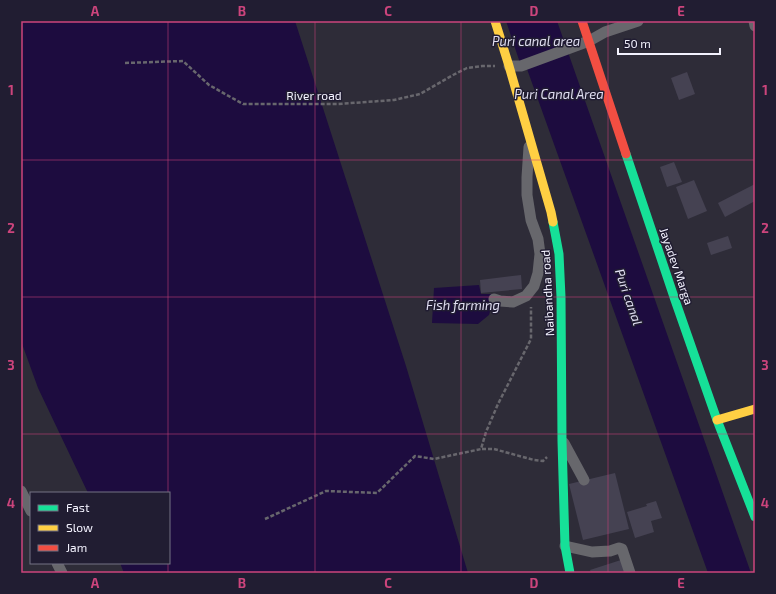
<svg xmlns="http://www.w3.org/2000/svg" width="776" height="594" font-family="'Exo 2',sans-serif">
	<rect width="100%" height="100%" fill="#2e2c38"/>
	<g fill="#1d0c3f">
		<polygon points="21,21 295,21 406,366 468,573 124,573 120,563 169,563 169,493 88,493 38,388 21,341"/>
		<polygon points="506,21 557,21 751,573 708,573 527,69 521,66"/>
		<polygon points="479,285 481,294 493,294 494,299 489,315 478,324 432,323 434,288"/>
	</g>
	<g fill="#454252">
		<polygon points="687,72 695,94 679,100 671,78"/>
		<polygon points="674,162 682,182 667,187 660,167"/>
		<polygon points="694,180 707,211 688,219 676,187"/>
		<polygon points="755,184 755,201 725,217 718,203"/>
		<polygon points="728,236 732,248 711,255 707,243"/>
		<polygon points="521,275 522,289 481,293 480,280"/>
		<polygon points="615,473 629,529 583,540 569,484"/>
		<polygon points="656,501 662,518 651,521 654,532 635,538 627,512 647,506 646,504"/>
		<polygon points="624,559 630,573 591,573 590,570"/>
	</g>
	<g fill="none" stroke-linecap="round" stroke-linejoin="round">
		<g stroke="#68676d" stroke-width="2.5" stroke-dasharray="4 2" stroke-linecap="butt">
			<polyline points="125,63 183,61 209,85 243,104 338,104 394,100 420,94 453,75 467,68 482,66 495,66"/>
			<polyline points="482,449 494,449 534,460 543,461 547,457"/>
			<polyline points="265,519 326,491 377,493 415,456 434,459 481,449 486,432 498,404 531,339 531,307"/>
		</g>
		<g stroke="#67676c" stroke-width="11">
			<polyline points="754,21 755,26"/>
			<polyline points="509,66 521,66 589,41 605,32 638,21"/>
			<polyline points="494,299 500,301 513,302 526,296 534,286 538,273 540,254 538,239 531,220 527,195 527,177 529,147"/>
			<polyline points="564,443 584,480"/>
			<polyline points="21,491 31,511"/>
			<polyline points="565,546 592,552 610,551 619,548 622,549 630,573"/>
			<polyline points="57,563 62,573"/>
		</g>
		<g stroke="#16e098" stroke-width="9">
			<polyline points="626,154 675,300 717,420 755,517"/>
			<polyline points="553,222 559,254 561,297 562,441 565,546 570,573"/>
		</g>
		<g stroke="#ffcf43" stroke-width="9">
			<polyline points="495,21 509,66 551,212 553,222"/>
			<polyline points="717,420 755,409"/>
		</g>
		<polyline stroke="#f24e42" stroke-width="9" points="582,21 626,154"/>
	</g>
	<path fill="none" stroke="#cc447c" stroke-width="1" stroke-opacity="0.55" d="M168 21V493M315 21V573M461 21V573M608 21V573M21 160H755M21 297H755M21 434H755M168 563V573"/>
	<g text-anchor="middle" dominant-baseline="central" stroke-width="3" stroke-linejoin="round" paint-order="stroke">
		<g font-size="12" fill="#f3f2fe" stroke="#211d32">
			<text x="314" y="95">River road</text>
			<text transform="translate(677 266) rotate(71)">Jayadev Marga</text>
			<text transform="translate(547 293) rotate(-93)">Naibandha road</text>
		</g>
		<g font-size="13" font-style="italic" fill="#e0def1" stroke="#211d32">
			<text x="536" y="41">Puri canal area</text>
			<text x="559" y="94">Puri Canal Area</text>
			<text transform="translate(629 297) rotate(71)">Puri canal</text>
			<text x="463" y="305">Fish farming</text>
		</g>
	</g>
	<rect width="776" height="594" fill="none" stroke="#211d32" stroke-width="44"/>
	<rect x="30" y="492" width="140" height="72" fill="#211d32" stroke="#757284"/>
	<rect x="38" y="505" width="20" height="6" fill="#16e098" stroke="#757284"/>
	<text x="66" y="512" font-size="12" fill="#f3f2fe">Fast</text>
	<rect x="38" y="525" width="20" height="6" fill="#ffcf43" stroke="#757284"/>
	<text x="66" y="532" font-size="12" fill="#f3f2fe">Slow</text>
	<rect x="38" y="545" width="20" height="6" fill="#f24e42" stroke="#757284"/>
	<text x="66" y="552" font-size="12" fill="#f3f2fe">Jam</text>
	<path d="M618 48v6h102v-6" fill="none" stroke="#f3f2fe" stroke-width="2"/>
	<text x="624" y="48" font-size="12" fill="#f3f2fe" stroke="#211d32" stroke-width="3" paint-order="stroke">50 m</text>
	<rect x="22" y="22" width="732" height="550" fill="none" stroke="#cc447c" stroke-width="1.5"/>
	<g font-size="13" text-anchor="middle" font-weight="bold" fill="#cc447c">
		<text x="95" y="16">A</text>
		<text x="242" y="16">B</text>
		<text x="388" y="16">C</text>
		<text x="534" y="16">D</text>
		<text x="681" y="16">E</text>
		<text x="11" y="95">1</text>
		<text x="765" y="95">1</text>
		<text x="11" y="233">2</text>
		<text x="765" y="233">2</text>
		<text x="11" y="370">3</text>
		<text x="765" y="370">3</text>
		<text x="11" y="508">4</text>
		<text x="765" y="508">4</text>
		<text x="95" y="588">A</text>
		<text x="242" y="588">B</text>
		<text x="388" y="588">C</text>
		<text x="534" y="588">D</text>
		<text x="681" y="588">E</text>
	</g>
</svg>
